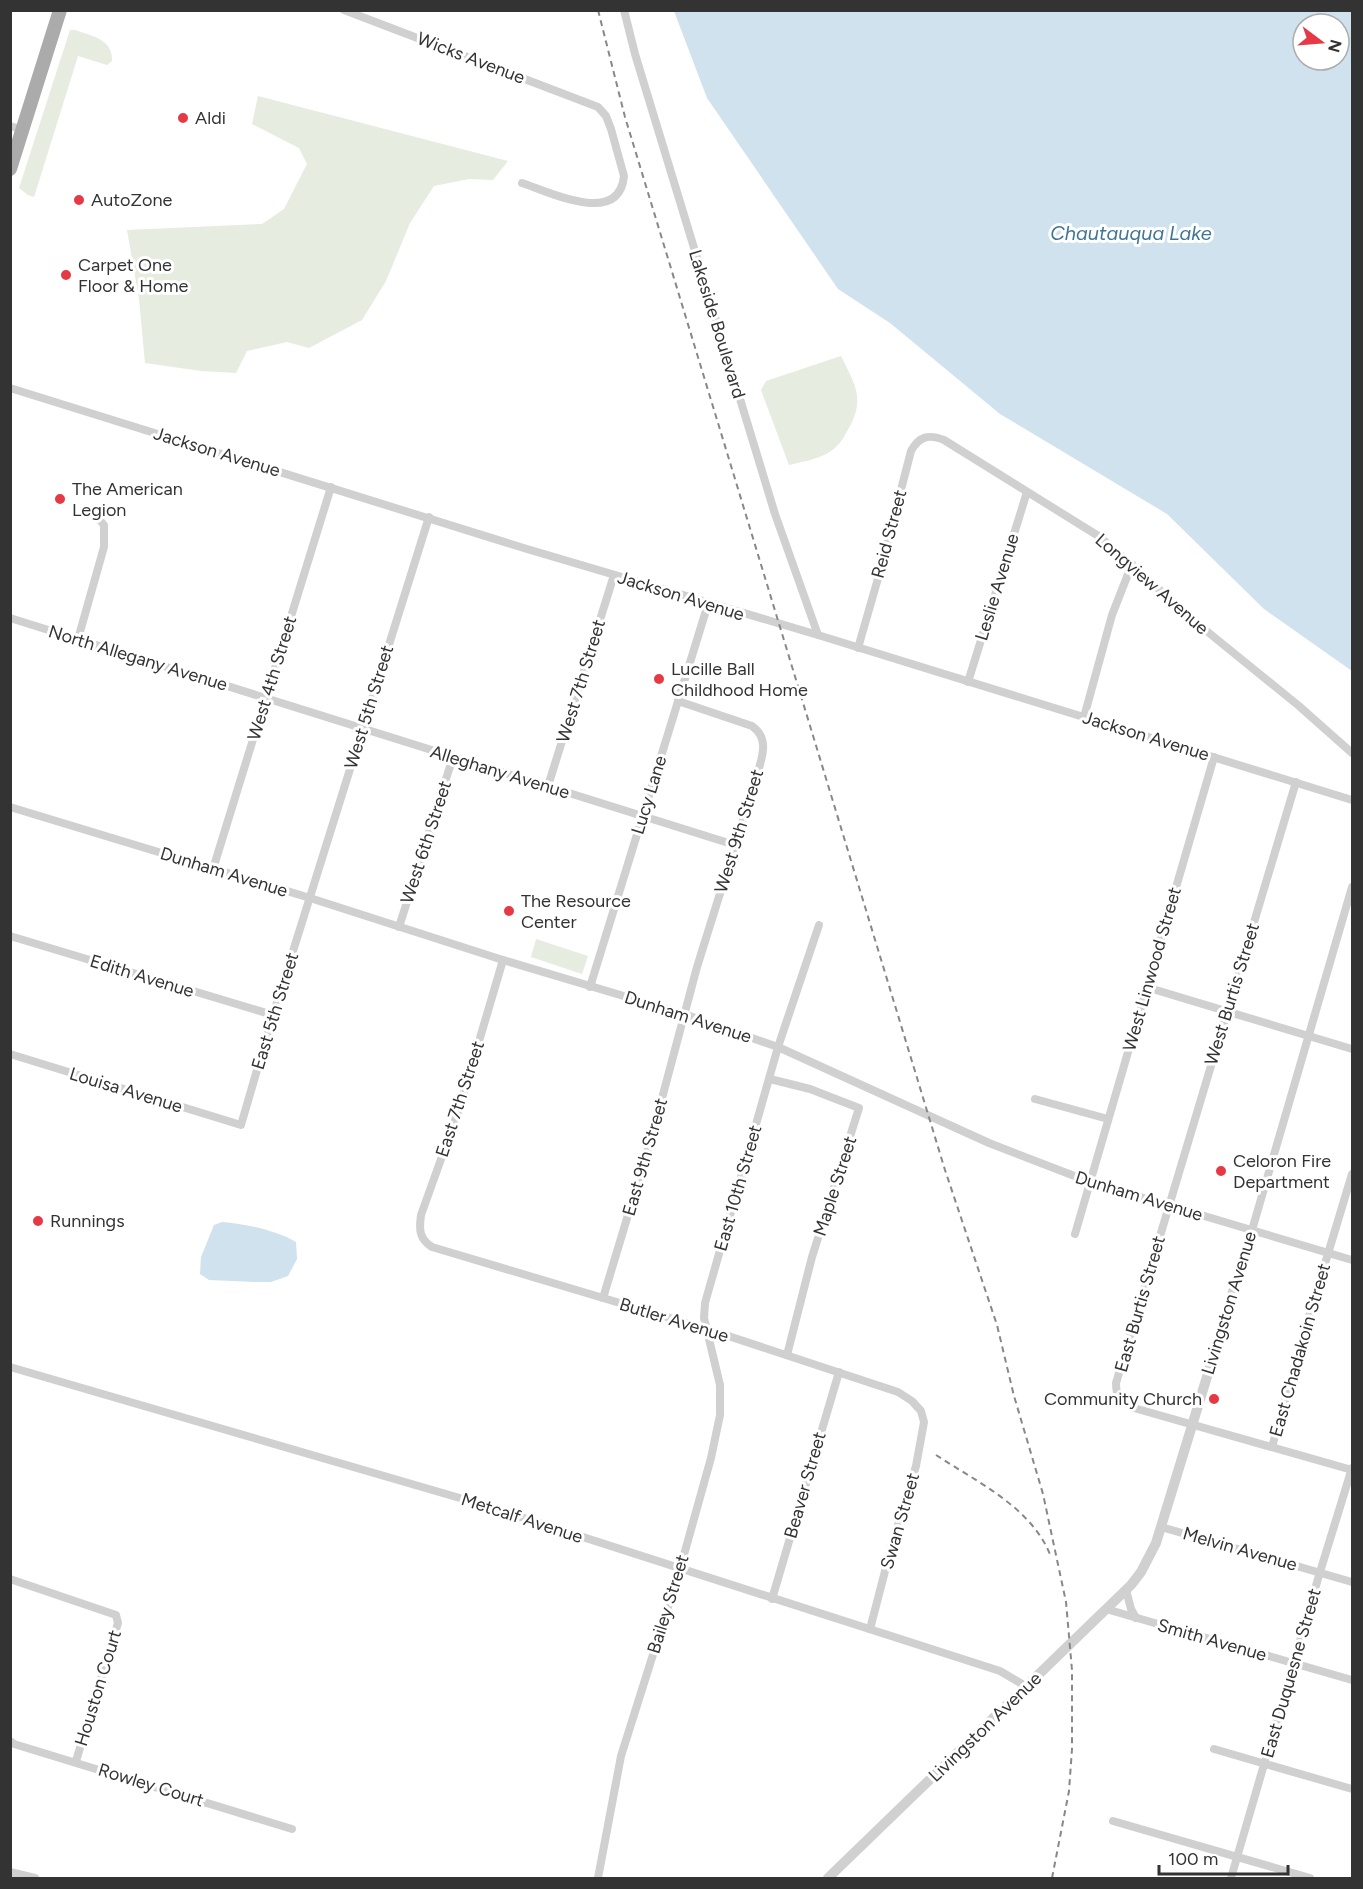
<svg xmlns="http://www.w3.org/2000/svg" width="1363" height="1889" font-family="Figtree,sans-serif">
	<rect width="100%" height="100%" fill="#fff"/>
	<g fill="#e6ecdf">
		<path d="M70 30H75C92 36 113 39 112 61L107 65 78 56 34 197 28 195 19 188Z"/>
		<polygon points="258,96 508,161 493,180 469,179 434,186 410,223 386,281 362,320 309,348 287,342 247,351 236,373 201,371 145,363 139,299 127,230 262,224 284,209 307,164 299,148 252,124"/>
		<path d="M841 356C857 388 866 401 845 435 841 443 834 450 826 454 815 460 801 462 789 465L761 390 766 381Z"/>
		<polygon points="536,939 588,956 582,974 531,957"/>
	</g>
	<g fill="#cfe2ee" fill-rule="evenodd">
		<path d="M674 11H1352V671L1264 609 1167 514 1000 414 890 323 838 289 707 98ZM1303 24H1339V60H1303Z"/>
		<path d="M222 1222C246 1224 275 1230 296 1242L297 1259 288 1276 271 1282H255L209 1280 200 1274 201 1257 214 1225Z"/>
	</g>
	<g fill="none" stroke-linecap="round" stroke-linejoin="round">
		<g stroke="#d0d0d0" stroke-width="8">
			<path d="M344 10 598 107 606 116 611 129 624 176C619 227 549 192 522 183"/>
			<polyline points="624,10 635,54 775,514 818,635"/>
			<polyline points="10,126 24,130"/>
			<polyline points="10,388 527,549 818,635 1352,800"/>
			<polyline points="10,618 735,845"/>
			<polyline points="78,639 104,547 104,525 98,518"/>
			<path d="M858 648 879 575 911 451C919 436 929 434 944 440L1100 537 1198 624 1299 706 1352 753"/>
			<polyline points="968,682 1027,492"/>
			<polyline points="1084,717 1112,615 1132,564"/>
			<path d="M1296 782 1116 1383C1116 1399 1121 1400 1134 1408L1352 1470"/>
			<polyline points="548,786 614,575"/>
			<polyline points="10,807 310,898 503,960 684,1014 752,1038 778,1047 989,1143 1090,1182 1352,1260"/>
			<polyline points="213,869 331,487"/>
			<polyline points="399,927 453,757"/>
			<polyline points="10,936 273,1015"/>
			<path d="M503 960 459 1109 421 1215C419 1229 419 1239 432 1247L707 1329 898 1392 912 1401 921 1411 924 1422 916 1466 891 1548 870 1629"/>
			<polyline points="590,987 708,604"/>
			<polyline points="1146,987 1352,1049"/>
			<polyline points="10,1054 241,1125 273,1015 429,517"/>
			<polyline points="770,1079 810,1089 859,1108 812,1257 787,1355"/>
			<polyline points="1035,1099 1108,1119"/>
			<polyline points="1252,1230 1352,887"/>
			<polyline points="1075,1234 1214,757"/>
			<path d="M603 1298 653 1132 697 967 757 775C762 757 770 739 752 726L678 701"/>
			<polyline points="10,1367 477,1503 1000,1671 1027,1687"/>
			<polyline points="1272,1447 1302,1340 1352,1174"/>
			<polyline points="1161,1527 1352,1582"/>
			<polyline points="10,1579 116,1615 118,1623 76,1761"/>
			<polyline points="1126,1590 1131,1609 1136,1618"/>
			<polyline points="772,1599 839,1372"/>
			<polyline points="1106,1609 1352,1680"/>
			<polyline points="10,1741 14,1744 292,1829"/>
			<polyline points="1214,1749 1352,1789"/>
			<polyline points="1113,1821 1310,1878"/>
			<polyline points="10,1872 35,1878"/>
			<polyline points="598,1878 621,1756 680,1569 711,1458 720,1415 720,1385 704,1318 705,1303 778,1047 819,925"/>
			<polyline points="1231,1878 1320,1572 1352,1468"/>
		</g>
		<polyline stroke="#d0d0d0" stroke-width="10" points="828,1878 1131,1585 1141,1572 1156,1543 1252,1230"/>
		<polyline stroke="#ababab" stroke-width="14" points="10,169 60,10"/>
		<g stroke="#888" stroke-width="2" stroke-dasharray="6 4.5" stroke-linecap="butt">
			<polyline points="598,10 625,117 945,1170 997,1325 1014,1396 1043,1494 1066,1602 1072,1670 1072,1749 1069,1791 1052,1878"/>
			<path d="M936 1455C977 1482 1033 1508 1051 1557"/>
		</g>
	</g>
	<g fill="#e63946" stroke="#fff" stroke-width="2">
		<circle cx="183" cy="118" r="6"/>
		<circle cx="79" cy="200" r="6"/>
		<circle cx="66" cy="275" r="6"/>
		<circle cx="60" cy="499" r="6"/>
		<circle cx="659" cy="679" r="6"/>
		<circle cx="509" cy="911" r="6"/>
		<circle cx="1221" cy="1171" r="6"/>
		<circle cx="38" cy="1221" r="6"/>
		<circle cx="1214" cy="1399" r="6"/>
	</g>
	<g text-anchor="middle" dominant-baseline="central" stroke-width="6" stroke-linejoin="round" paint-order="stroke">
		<g font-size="18" fill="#333" stroke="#fff">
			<text transform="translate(471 58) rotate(21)">Wicks Avenue</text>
			<text transform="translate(717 324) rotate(73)">Lakeside Boulevard</text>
			<text transform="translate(217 452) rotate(17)">Jackson Avenue</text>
			<text transform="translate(889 534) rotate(-75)">Reid Street</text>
			<text transform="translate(1152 584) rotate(41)">Longview Avenue</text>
			<text transform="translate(997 587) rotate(-73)">Leslie Avenue</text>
			<text transform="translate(681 596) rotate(17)">Jackson Avenue</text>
			<text transform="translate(138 658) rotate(17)">North Allegany Avenue</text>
			<text transform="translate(272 678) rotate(-73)">West 4th Street</text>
			<text transform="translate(581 681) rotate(-73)">West 7th Street</text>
			<text transform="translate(369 707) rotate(-73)">West 5th Street</text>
			<text transform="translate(1146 736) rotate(17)">Jackson Avenue</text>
			<text transform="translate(500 772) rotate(17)">Alleghany Avenue</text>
			<text transform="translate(649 795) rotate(-73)">Lucy Lane</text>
			<text transform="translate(739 831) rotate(-73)">West 9th Street</text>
			<text transform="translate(426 842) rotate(-72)">West 6th Street</text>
			<text transform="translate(224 872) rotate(17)">Dunham Avenue</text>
			<text transform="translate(1152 969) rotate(-74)">West Linwood Street</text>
			<text transform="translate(142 976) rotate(17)">Edith Avenue</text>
			<text transform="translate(1232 994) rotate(-73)">West Burtis Street</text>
			<text transform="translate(275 1011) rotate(-73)">East 5th Street</text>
			<text transform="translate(688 1017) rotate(18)">Dunham Avenue</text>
			<text transform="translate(126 1090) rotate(17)">Louisa Avenue</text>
			<text transform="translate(460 1099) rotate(-72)">East 7th Street</text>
			<text transform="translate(645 1157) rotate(-74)">East 9th Street</text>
			<text transform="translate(835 1186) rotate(-72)">Maple Street</text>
			<text transform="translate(738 1188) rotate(-74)">East 10th Street</text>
			<text transform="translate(1139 1196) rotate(17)">Dunham Avenue</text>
			<text transform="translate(1229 1303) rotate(-73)">Livingston Avenue</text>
			<text transform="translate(1140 1304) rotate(-74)">East Burtis Street</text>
			<text transform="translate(674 1320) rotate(17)">Butler Avenue</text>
			<text transform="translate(1300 1350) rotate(-74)">East Chadakoin Street</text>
			<text transform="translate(805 1485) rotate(-74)">Beaver Street</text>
			<text transform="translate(522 1518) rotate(18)">Metcalf Avenue</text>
			<text transform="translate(900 1521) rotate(-74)">Swan Street</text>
			<text transform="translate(1240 1549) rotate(16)">Melvin Avenue</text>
			<text transform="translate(668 1604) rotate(-73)">Bailey Street</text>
			<text transform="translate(1212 1640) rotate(16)">Smith Avenue</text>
			<text transform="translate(1291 1673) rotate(-74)">East Duquesne Street</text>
			<text transform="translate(98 1688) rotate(-73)">Houston Court</text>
			<text transform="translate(985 1727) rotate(-44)">Livingston Avenue</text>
			<text transform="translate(151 1785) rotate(17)">Rowley Court</text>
		</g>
		<g font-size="18" fill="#333" stroke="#fff" text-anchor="start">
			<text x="195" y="118">Aldi</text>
			<text x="91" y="200">AutoZone</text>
			<text x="78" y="265">Carpet One<tspan x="78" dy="21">Floor &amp; Home</tspan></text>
			<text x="72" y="489">The American<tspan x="72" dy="21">Legion</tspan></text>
			<text x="671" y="669">Lucille Ball<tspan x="671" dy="21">Childhood Home</tspan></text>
			<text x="521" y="901">The Resource<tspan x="521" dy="21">Center</tspan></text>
			<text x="1233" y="1161">Celoron Fire<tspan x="1233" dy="21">Department</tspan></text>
			<text x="50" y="1221">Runnings</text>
			<text x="1202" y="1399" text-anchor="end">Community Church</text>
		</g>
		<g font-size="20" font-style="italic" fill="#3f7597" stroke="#fff">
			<text x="1131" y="233">Chautauqua Lake</text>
		</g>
	</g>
	<rect width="1363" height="1889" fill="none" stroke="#333333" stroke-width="24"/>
	<g transform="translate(1321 42) rotate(106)"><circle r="28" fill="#ffffff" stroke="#adadad" stroke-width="1.5"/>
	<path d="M0-4.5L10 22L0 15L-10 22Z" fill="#e63946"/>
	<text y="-9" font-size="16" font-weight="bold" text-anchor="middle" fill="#333333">N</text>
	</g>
	<path d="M1159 1865v9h129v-9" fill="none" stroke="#333333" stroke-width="3"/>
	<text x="1168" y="1865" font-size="18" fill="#333333" stroke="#ffffff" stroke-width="4.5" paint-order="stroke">100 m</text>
</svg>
